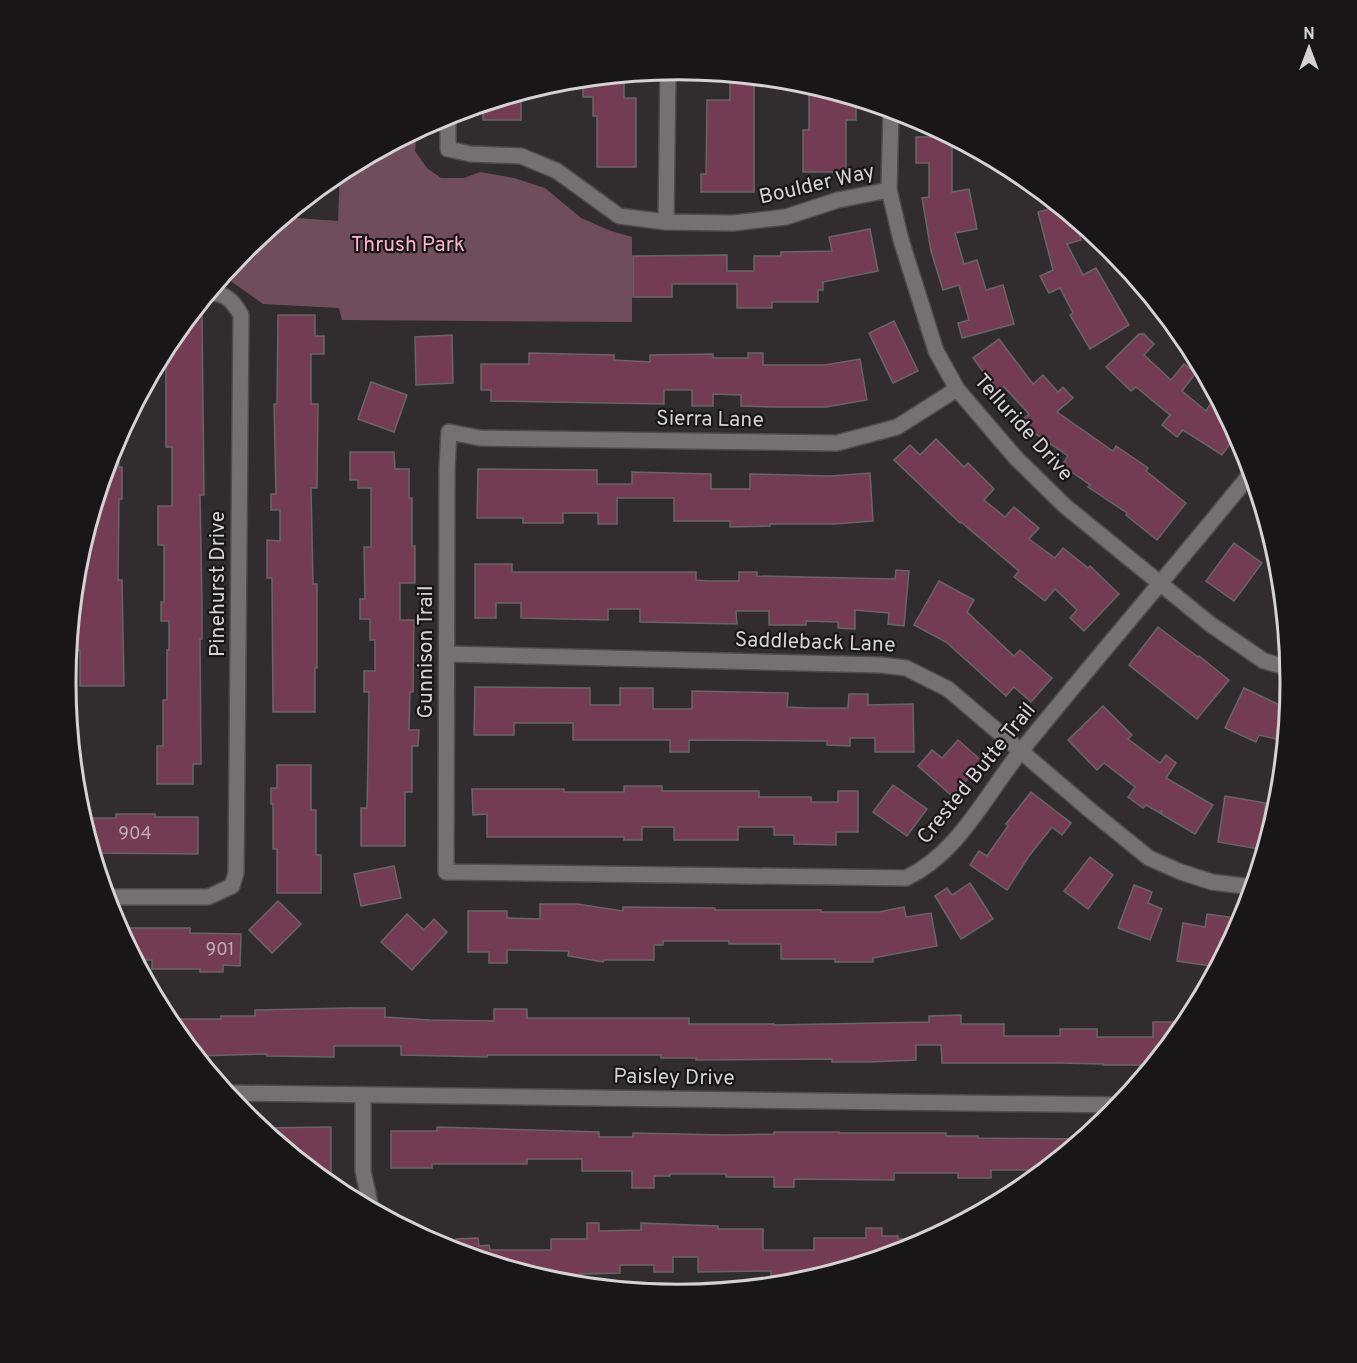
<svg xmlns="http://www.w3.org/2000/svg" width="1357" height="1363" font-family="Overpass,sans-serif">
	<rect width="100%" height="100%" fill="#312d2f"/>
	<polygon fill="#704d5a" points="417,130 415,151 427,168 441,178 464,178 480,172 514,178 545,188 581,218 611,231 632,237 632,322 342,320 339,308 263,304 225,277 222,277 246,248 284,217 338,221 340,171"/>
	<g fill="#743c53" stroke="#686566" stroke-width="1.5">
		<polygon points="730,74 754,76 754,192 701,192 701,174 706,174 707,100 730,100"/>
		<polygon points="583,78 624,78 624,98 636,98 636,167 597,167 597,116 593,116 593,97 583,97"/>
		<polygon points="809,84 844,95 844,101 856,101 856,120 846,120 846,172 803,172 803,130 809,130"/>
		<polygon points="521,92 521,120 483,120 483,104"/>
		<polygon points="916,137 952,137 952,192 969,189 977,229 955,233 964,264 977,260 986,290 1003,285 1014,324 962,338 958,323 969,320 959,285 943,290 931,251 922,198 929,197 929,163 916,163"/>
		<polygon points="1060,206 1076,219 1081,240 1067,244 1083,275 1096,268 1129,325 1090,349 1070,315 1073,313 1060,288 1049,293 1040,276 1053,270 1038,212"/>
		<polygon points="870,229 878,271 823,282 823,290 818,290 818,302 772,302 772,308 737,308 737,284 672,284 672,297 633,297 633,256 727,255 727,271 754,271 754,256 781,256 781,252 832,251 829,237"/>
		<polygon points="278,315 315,315 315,336 324,336 324,354 311,354 311,404 318,404 317,488 311,488 313,584 317,584 317,668 315,668 315,712 273,712 272,578 267,578 267,540 280,541 280,510 271,510 271,494 276,494 274,404 277,404"/>
		<polygon points="190,316 202,316 204,495 200,495 202,602 202,639 200,639 201,764 193,764 193,784 157,784 157,746 163,746 163,700 167,700 167,650 169,650 169,621 161,621 161,602 164,602 164,545 158,545 158,506 172,506 172,447 166,447 166,347"/>
		<polygon points="894,321 918,371 893,383 869,333"/>
		<polygon points="1139,334 1144,334 1154,344 1144,355 1171,380 1184,364 1196,373 1182,391 1206,411 1213,400 1223,407 1237,433 1222,455 1183,430 1177,437 1162,425 1170,415 1136,387 1131,391 1106,367"/>
		<polygon points="452,335 453,383 416,385 415,337"/>
		<polygon points="999,339 1033,384 1043,375 1058,392 1063,387 1073,398 1057,412 1113,451 1116,446 1148,468 1146,471 1186,503 1157,540 1126,515 1127,513 1088,487 1090,485 1062,465 1068,456 1034,433 1032,435 1020,422 1029,414 1004,387 997,391 973,358"/>
		<polygon points="529,353 614,355 614,360 650,362 650,355 713,354 713,358 748,358 748,353 763,353 763,365 825,365 860,359 867,400 826,407 774,407 741,406 741,395 713,394 713,406 692,406 692,390 664,390 664,404 491,401 491,390 481,390 481,364 529,364"/>
		<polygon points="371,382 407,395 394,432 358,419"/>
		<polygon points="117,438 119,467 122,467 122,499 119,499 118,580 122,580 124,686 80,686 80,650 76,650 78,562 113,447"/>
		<polygon points="936,439 964,467 968,463 994,489 984,500 1005,517 1014,507 1039,528 1029,539 1055,558 1063,548 1088,568 1090,566 1119,594 1084,631 1070,618 1077,610 1055,589 1045,601 1014,577 1019,571 961,522 960,523 894,460 910,445 920,455"/>
		<polygon points="350,452 394,452 395,469 409,469 409,498 412,498 412,546 415,546 415,583 400,583 400,620 414,620 413,692 410,692 409,730 419,730 418,746 412,746 412,792 405,792 405,846 361,846 361,808 367,808 368,760 369,692 364,692 364,671 375,671 375,640 370,640 370,619 360,619 360,599 365,599 364,547 371,547 371,488 358,488 358,480 350,480"/>
		<polygon points="478,469 597,470 597,484 632,484 632,472 711,474 711,489 750,489 750,474 830,476 870,473 873,521 834,524 770,524 770,526 730,527 730,521 674,521 674,498 617,498 617,524 598,524 598,513 563,513 563,523 523,523 523,518 477,518"/>
		<polygon points="1234,543 1262,563 1234,601 1206,581"/>
		<polygon points="475,564 512,564 512,572 696,572 696,580 709,581 739,581 739,572 757,572 757,576 895,579 896,570 909,571 904,626 888,624 889,613 855,610 855,629 838,628 838,622 806,621 806,625 769,625 769,611 736,611 737,624 640,622 640,609 608,609 608,620 521,618 521,603 496,603 496,618 475,618"/>
		<polygon points="939,581 974,600 967,612 1014,656 1020,650 1052,678 1031,702 1014,687 1006,696 946,642 914,625"/>
		<polygon points="1158,627 1198,657 1199,656 1229,680 1197,719 1129,665"/>
		<polygon points="475,687 590,688 590,705 620,705 620,688 653,688 653,709 692,709 692,691 788,693 787,707 810,708 848,708 849,694 868,694 868,705 913,704 914,752 875,752 875,738 850,738 850,746 827,745 827,741 689,740 689,752 670,752 670,740 573,740 573,723 514,723 514,735 474,735"/>
		<polygon points="1244,688 1288,709 1285,741 1259,735 1256,742 1225,728"/>
		<polygon points="1103,706 1132,735 1128,739 1160,763 1166,755 1176,763 1166,778 1213,805 1195,834 1161,814 1162,810 1160,813 1146,805 1143,808 1128,797 1135,787 1104,763 1097,770 1068,740"/>
		<polygon points="958,740 983,762 952,796 918,766 932,750 942,758"/>
		<polygon points="277,765 311,765 311,810 316,810 316,855 321,855 321,893 277,893 277,849 273,849 273,804 271,804 271,788 277,788"/>
		<polygon points="893,785 927,809 907,836 873,812"/>
		<polygon points="624,786 662,786 662,791 759,791 759,797 811,797 811,802 838,802 838,791 858,791 858,832 836,832 836,845 794,844 794,835 774,835 774,827 738,827 738,840 674,840 674,827 642,827 642,840 624,840 624,837 487,837 487,814 473,815 472,789 564,789 564,792 624,792"/>
		<polygon points="1031,792 1071,823 1062,835 1052,827 1029,856 1007,890 970,865 979,851 987,856 1008,826 1006,824"/>
		<polygon points="1225,796 1266,803 1258,849 1218,842"/>
		<polygon points="116,814 155,814 155,817 198,817 198,854 93,853 83,818 116,818"/>
		<polygon points="1090,857 1113,875 1088,909 1064,891"/>
		<polygon points="394,866 401,898 361,906 354,874"/>
		<polygon points="970,883 993,919 961,939 935,896 947,888 952,895"/>
		<polygon points="1134,885 1152,892 1148,903 1162,909 1150,940 1118,928"/>
		<polygon points="278,901 301,924 272,953 249,930"/>
		<polygon points="540,904 577,904 623,911 623,907 715,908 715,910 821,910 821,912 879,912 904,907 906,917 931,913 937,946 873,958 873,962 835,962 835,959 781,959 781,944 729,944 729,941 663,941 663,945 654,945 654,960 604,960 603,962 568,956 569,951 507,950 507,963 489,963 489,952 468,952 468,911 507,911 507,918 540,919"/>
		<polygon points="407,914 424,930 434,919 447,932 412,970 381,942"/>
		<polygon points="1207,914 1243,919 1217,967 1177,961 1183,923 1205,927"/>
		<polygon points="119,928 190,928 190,933 241,934 240,966 223,965 223,972 200,972 200,969 152,969 152,960 136,960"/>
		<polygon points="350,1008 385,1008 385,1017 430,1020 494,1021 494,1009 527,1009 527,1018 689,1018 689,1024 774,1024 774,1025 929,1022 929,1016 961,1015 961,1024 1004,1024 1004,1036 1060,1036 1060,1029 1097,1029 1097,1037 1153,1037 1153,1022 1188,1022 1152,1065 1103,1065 1103,1064 1060,1063 942,1063 941,1045 916,1045 916,1060 870,1062 832,1062 832,1059 696,1060 696,1058 661,1058 661,1055 488,1055 487,1057 401,1055 401,1046 334,1046 334,1057 267,1056 267,1054 197,1056 168,1019 221,1019 221,1016 255,1016 255,1010"/>
		<polygon points="331,1127 331,1177 322,1177 262,1128"/>
		<polygon points="437,1127 599,1132 599,1137 633,1137 633,1133 726,1135 774,1134 774,1132 839,1132 839,1133 946,1133 946,1136 978,1136 978,1138 1082,1139 1044,1170 991,1170 991,1178 958,1178 958,1173 894,1173 894,1180 794,1179 794,1187 774,1187 774,1177 726,1177 726,1174 670,1174 670,1176 654,1176 654,1188 632,1188 632,1171 582,1171 582,1159 527,1159 527,1164 432,1164 432,1168 391,1168 391,1131 437,1131"/>
		<polygon points="587,1223 599,1223 599,1231 641,1230 641,1223 718,1226 718,1229 763,1229 763,1250 814,1250 814,1238 866,1238 866,1228 882,1228 882,1236 898,1236 898,1239 928,1239 913,1248 818,1276 771,1276 771,1271 698,1272 698,1257 673,1257 673,1272 654,1272 654,1265 620,1265 620,1273 580,1274 580,1277 543,1277 450,1249 450,1247 457,1247 456,1239 478,1238 479,1246 489,1245 490,1250 551,1250 551,1239 587,1239"/>
	</g>
	<g fill="none" stroke-linecap="round" stroke-linejoin="round">
		<g stroke="#4d4b4c" stroke-width="18">
			<g id="minor">
				<polyline points="891,109 889,190 901,240 936,351 957,389 1015,457 1065,506 1210,624 1264,661 1290,668"/>
				<polyline points="448,114 448,149 471,154 521,156 557,171 619,216 666,222 733,223 786,217 838,200 889,190"/>
				<polyline points="666,222 668,70"/>
				<path d="M957 389 897 427 837 443 480 438 449 432 447 469 446 872 906 878C959 853 986 794 1021 751 1097 657 1176 566 1252 472"/>
				<polyline points="448,654 881,665 906,668 948,689 1091,811 1149,858 1181,872 1212,882 1253,887"/>
				<path d="M107 897H208L232 886 236 873 241 315C233 301 226 293 209 293"/>
				<polyline points="227,1093 1119,1105"/>
				<polyline points="363,1095 363,1171 371,1208"/>
			</g>
		</g>
		<use href="#minor" stroke="#757172" stroke-width="15"/>
	</g>
	<g text-anchor="middle" dominant-baseline="central" stroke-width="4.5" stroke-linejoin="round" paint-order="stroke">
		<g font-size="18" fill="#bcacb3">
			<text x="135" y="834">904</text>
			<text x="220" y="950">901</text>
		</g>
		<g font-size="21" fill="#d4d2d3" stroke="#181617">
			<text transform="translate(817 185) rotate(-13)">Boulder Way</text>
			<text transform="translate(710 420) rotate(1)">Sierra Lane</text>
			<text transform="translate(1023 428) rotate(48)">Telluride Drive</text>
			<text transform="translate(218 584) rotate(-90)">Pinehurst Drive</text>
			<text transform="translate(815 643) rotate(2)">Saddleback Lane</text>
			<text transform="translate(426 652) rotate(-90)">Gunnison Trail</text>
			<text transform="translate(977 774) rotate(-51)">Crested Butte Trail</text>
			<text transform="translate(674 1078) rotate(1)">Paisley Drive</text>
		</g>
		<g font-size="21" fill="#fcb4cf" stroke="#181617">
			<text x="408" y="245">Thrush Park</text>
		</g>
	</g>
	<path d="M0 0H1357V1363H0ZM76 682a602 602 0 1 1 1204 0a602 602 0 1 1-1204 0Z" fill="#181617" fill-rule="evenodd"/>
	<path fill="none" stroke="#d4d2d3" stroke-width="3" d="M76 682a602 602 0 1 1 1204 0a602 602 0 1 1-1204 0Z"/>
	<g transform="translate(1309 48)" stroke="#181617" stroke-width="4.5" paint-order="stroke">
	<path d="M0-4.5L10 22L0 15L-10 22Z" fill="#d4d2d3"/>
	<text y="-9" font-size="16" font-weight="bold" text-anchor="middle" fill="#d4d2d3">N</text>
	</g>
</svg>
